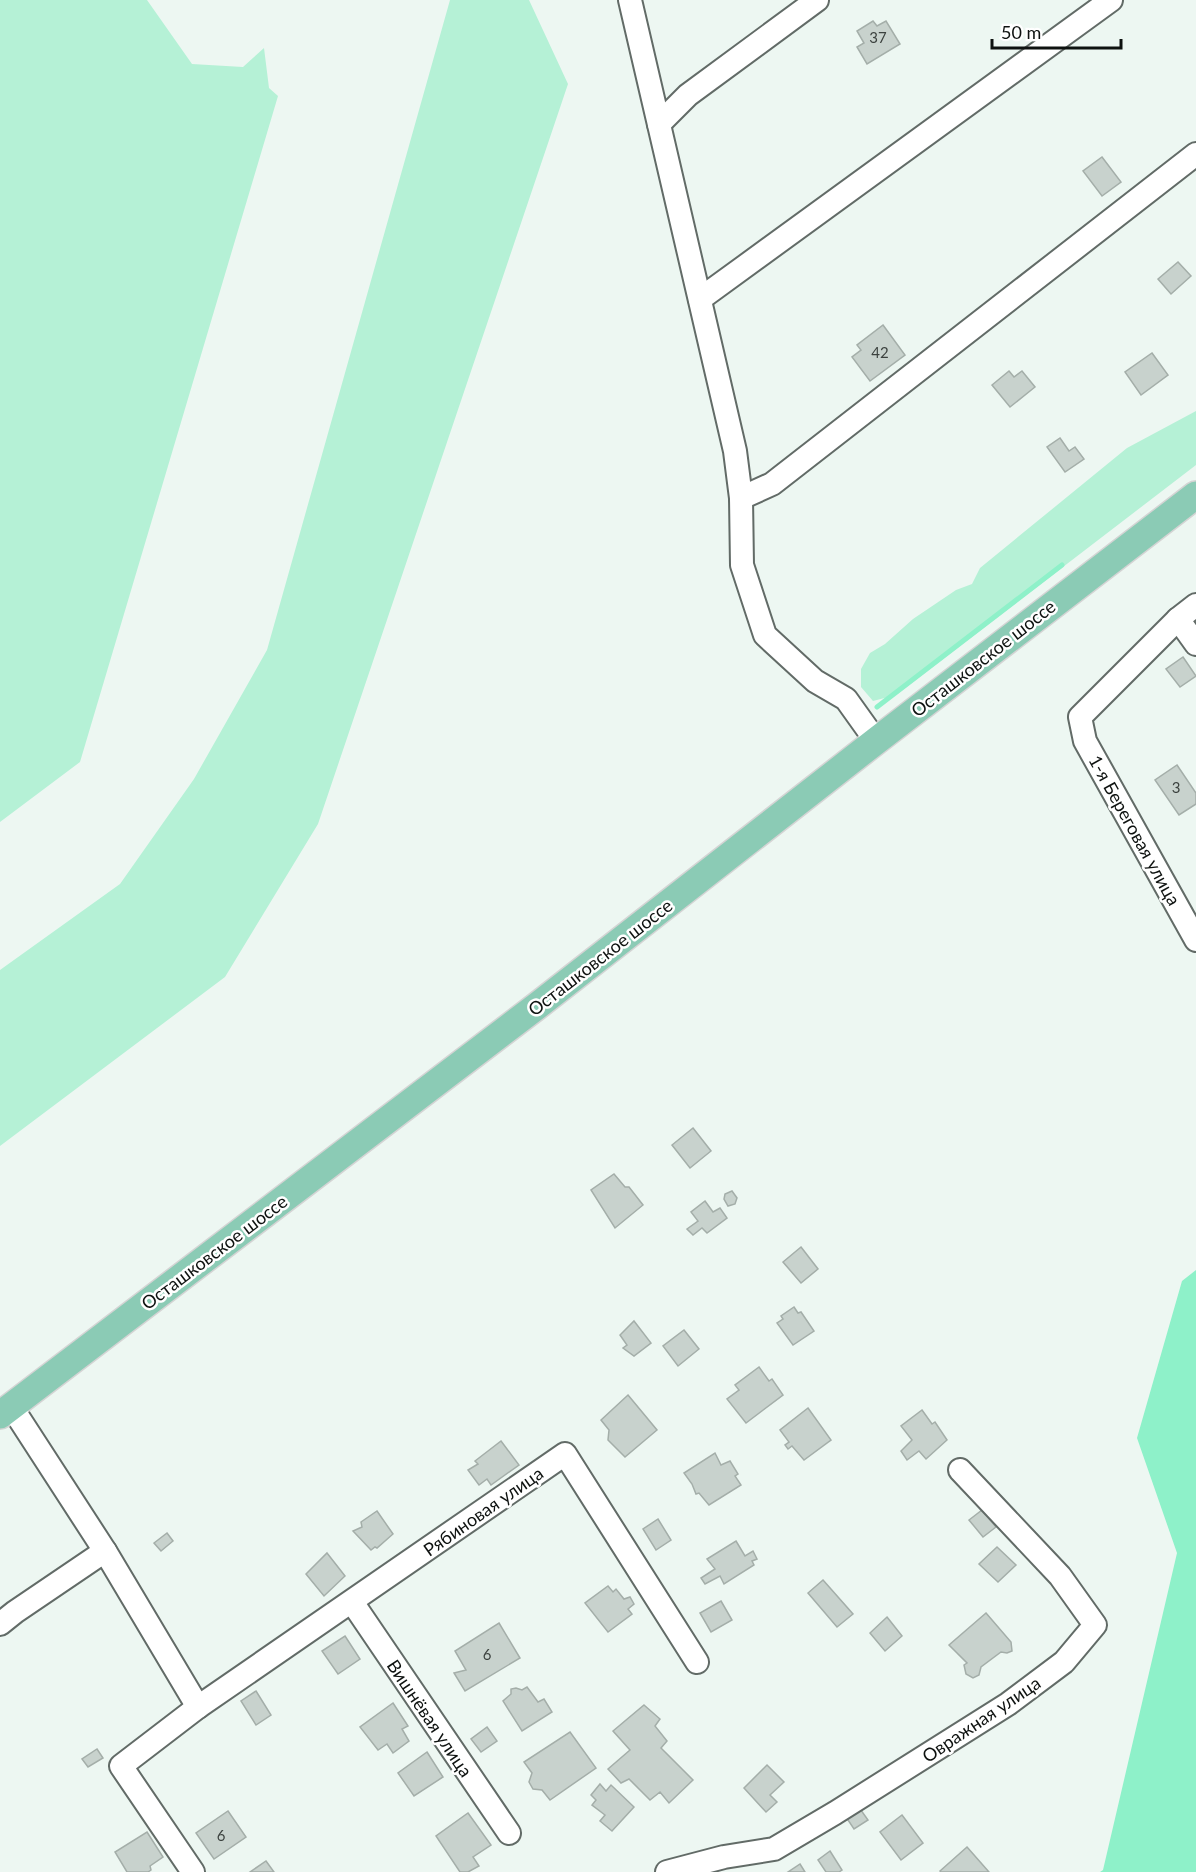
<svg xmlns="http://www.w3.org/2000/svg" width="1196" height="1872" font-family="Lato,sans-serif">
	<rect width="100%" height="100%" fill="#edf7f2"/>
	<g fill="#b5f1d6">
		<polygon points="0,0 147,0 192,64 243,67 264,48 269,88 278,96 80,762 0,822"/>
		<polygon points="450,0 529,0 568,84 318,824 225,977 0,1146 0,970 120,884 194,779 267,650"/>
		<polygon points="1196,411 1196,465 896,695 873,701 861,687 861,669 870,653 885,644 913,619 956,590 972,584 980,568 1127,448"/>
	</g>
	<polygon fill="#8ef1c9" points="1196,1270 1196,1872 1100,1872 1103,1870 1177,1553 1137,1438 1182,1281"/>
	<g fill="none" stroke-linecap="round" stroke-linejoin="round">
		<polyline stroke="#8ef1c9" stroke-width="5" points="877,707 1062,565"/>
	</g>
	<g fill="#c8d2cd" stroke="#a4aea9" stroke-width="1.5">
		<polygon points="873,21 877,26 886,21 900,44 867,64 857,47 864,43 857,31"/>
		<polygon points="1102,157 1121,182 1102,196 1083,171"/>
		<polygon points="1178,262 1191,276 1171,294 1158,279"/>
		<polygon points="883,325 905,355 870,381 852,357 861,350 857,345"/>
		<polygon points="1152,353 1168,375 1141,395 1125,372"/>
		<polygon points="1009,371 1014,377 1022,371 1035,387 1010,407 992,385"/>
		<polygon points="1060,438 1069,451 1075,447 1084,459 1065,472 1047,447"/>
		<polygon points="1183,657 1196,676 1180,687 1166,669"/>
		<polygon points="1177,765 1196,793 1196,804 1179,815 1155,780"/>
		<polygon points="693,1128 711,1151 690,1168 672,1145"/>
		<polygon points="614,1174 625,1187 629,1187 643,1205 615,1228 591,1190"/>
		<polygon points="732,1191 737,1198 735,1204 728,1206 724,1199 725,1194"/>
		<polygon points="705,1201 713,1212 720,1208 727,1218 707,1233 702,1228 693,1235 687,1229 698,1221 691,1212"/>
		<polygon points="801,1247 818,1269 801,1283 783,1262"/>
		<polygon points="794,1307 798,1313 801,1312 814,1331 793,1345 777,1323 783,1319 781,1316"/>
		<polygon points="634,1321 651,1343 634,1356 623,1348 627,1345 620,1335"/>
		<polygon points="684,1330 699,1349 678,1366 663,1346"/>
		<polygon points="759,1367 769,1381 772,1379 783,1395 746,1423 727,1399 739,1390 735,1385"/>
		<polygon points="628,1395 657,1430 625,1457 608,1440 609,1430 601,1420"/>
		<polygon points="808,1408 831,1440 804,1460 792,1446 788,1449 785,1445 789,1442 780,1430"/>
		<polygon points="922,1410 932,1424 935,1422 947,1440 926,1459 919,1451 907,1460 901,1451 912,1440 901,1426"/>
		<polygon points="501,1441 519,1465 491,1485 487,1479 479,1485 468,1470 478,1464 475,1461"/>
		<polygon points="715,1453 721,1465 730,1461 738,1474 735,1476 741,1485 709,1505 699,1493 696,1494 692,1484 684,1473"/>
		<polygon points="982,1510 996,1527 983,1537 969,1520"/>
		<polygon points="377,1511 393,1534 377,1548 375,1547 371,1550 353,1531 362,1527 361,1522"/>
		<polygon points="658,1519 671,1540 656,1550 643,1529"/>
		<polygon points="167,1533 173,1541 161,1551 154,1543"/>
		<polygon points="736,1541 745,1556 753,1551 757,1559 752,1561 754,1565 724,1584 720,1576 705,1584 701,1578 715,1569 707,1559"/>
		<polygon points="997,1547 1016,1565 998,1582 979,1564"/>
		<polygon points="327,1553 345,1576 324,1596 306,1574"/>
		<polygon points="823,1580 853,1614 837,1627 808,1593"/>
		<polygon points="608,1586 613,1592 616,1589 624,1599 630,1597 634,1604 628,1609 632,1614 608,1632 585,1603"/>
		<polygon points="721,1601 732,1620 711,1632 700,1613"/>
		<polygon points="986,1613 1011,1642 1012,1651 1007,1653 1001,1652 981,1667 979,1675 973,1678 966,1674 964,1665 967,1663 949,1645"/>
		<polygon points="887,1617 902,1636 885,1651 870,1633"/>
		<polygon points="499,1623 520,1658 465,1691 454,1673 466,1670 455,1651"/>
		<polygon points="345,1636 360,1659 338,1674 322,1651"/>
		<polygon points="527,1687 538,1702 544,1699 552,1712 522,1731 503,1701 511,1694 511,1689 516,1688 522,1690"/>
		<polygon points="256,1691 271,1715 256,1725 241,1701"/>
		<polygon points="393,1703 408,1726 402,1729 409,1741 393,1753 387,1744 378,1750 360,1727"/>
		<polygon points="644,1705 660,1719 655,1726 667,1741 661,1748 693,1780 669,1803 660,1792 650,1800 629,1779 621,1783 608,1769 630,1750 613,1731"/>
		<polygon points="487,1727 497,1741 481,1752 471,1739"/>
		<polygon points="570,1732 596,1768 550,1800 542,1790 533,1789 529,1782 532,1773 524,1762"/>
		<polygon points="97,1749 103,1758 88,1767 82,1759"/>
		<polygon points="427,1752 443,1777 414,1796 398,1773"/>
		<polygon points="767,1765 784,1782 770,1795 777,1802 766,1812 744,1788"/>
		<polygon points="600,1784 606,1791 611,1785 634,1807 612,1831 600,1821 605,1815 592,1805 596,1800 591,1795"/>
		<polygon points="858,1806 868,1820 854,1829 844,1814"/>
		<polygon points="228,1811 246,1837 214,1859 196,1833"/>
		<polygon points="468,1813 491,1845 473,1857 479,1866 468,1872 460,1872 436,1836"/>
		<polygon points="902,1815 923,1843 901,1860 880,1832"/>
		<polygon points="147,1832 163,1857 150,1866 151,1870 148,1872 127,1872 115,1852"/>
		<polygon points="967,1847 989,1872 941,1872 940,1871"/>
		<polygon points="830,1851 842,1870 839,1872 826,1872 818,1860"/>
		<polygon points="266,1861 274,1872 250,1872"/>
		<polygon points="800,1864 805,1872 788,1872"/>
	</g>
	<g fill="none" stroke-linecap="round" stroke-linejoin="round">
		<g stroke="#626b67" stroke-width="26">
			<g id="minor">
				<polyline points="630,0 735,451 741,498 742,565 765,635 815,681 846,699 876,741"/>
				<polyline points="659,124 688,95 817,0"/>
				<polyline points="700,299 1111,0"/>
				<polyline points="741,498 772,484 1196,154"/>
				<polyline points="1196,605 1178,619 1080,717 1085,741 1196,940"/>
				<polyline points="1178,619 1196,644"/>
				<polyline points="11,1406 105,1551 198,1707"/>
				<polyline points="352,1602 509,1833"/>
				<polyline points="0,1624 15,1612 105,1551"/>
				<polyline points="193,1872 121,1766 198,1707 565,1454 697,1662"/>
				<polyline points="667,1872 724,1857 774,1849 835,1813 1008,1704 1064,1662 1095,1625 1060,1576 960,1470"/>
			</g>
		</g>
		<g stroke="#d4d4d4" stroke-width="30">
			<polyline id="major" points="0,1415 537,1006 876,741 1196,495"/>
		</g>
		<use href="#minor" stroke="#fff" stroke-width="22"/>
		<use href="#major" stroke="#8bcbb5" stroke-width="27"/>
	</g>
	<g text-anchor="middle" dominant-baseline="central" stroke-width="5" stroke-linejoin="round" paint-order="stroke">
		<g font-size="15" fill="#3c423f">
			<text x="878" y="37">37</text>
			<text x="880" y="352">42</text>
			<text x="1176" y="787">3</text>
			<text x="487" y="1654">6</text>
			<text x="221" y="1835">6</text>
		</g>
		<g font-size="18" fill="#0e1210" stroke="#fff">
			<text transform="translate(983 658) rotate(-38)">Осташковское шоссе</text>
			<text transform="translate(1135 830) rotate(61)">1-я Береговая улица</text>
			<text transform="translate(600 957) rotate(-38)">Осташковское шоссе</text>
			<text transform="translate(214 1252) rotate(-37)">Осташковское шоссе</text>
			<text transform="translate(483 1511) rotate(-35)">Рябиновая улица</text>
			<text transform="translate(430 1718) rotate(56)">Вишнёвая улица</text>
			<text transform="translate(981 1719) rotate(-34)">Овражная улица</text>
		</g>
	</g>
	<path d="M992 39v9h129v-9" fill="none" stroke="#0e1210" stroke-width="3"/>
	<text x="1001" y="39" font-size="18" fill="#0e1210" stroke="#ffffff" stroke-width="4.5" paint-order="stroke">50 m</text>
</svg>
